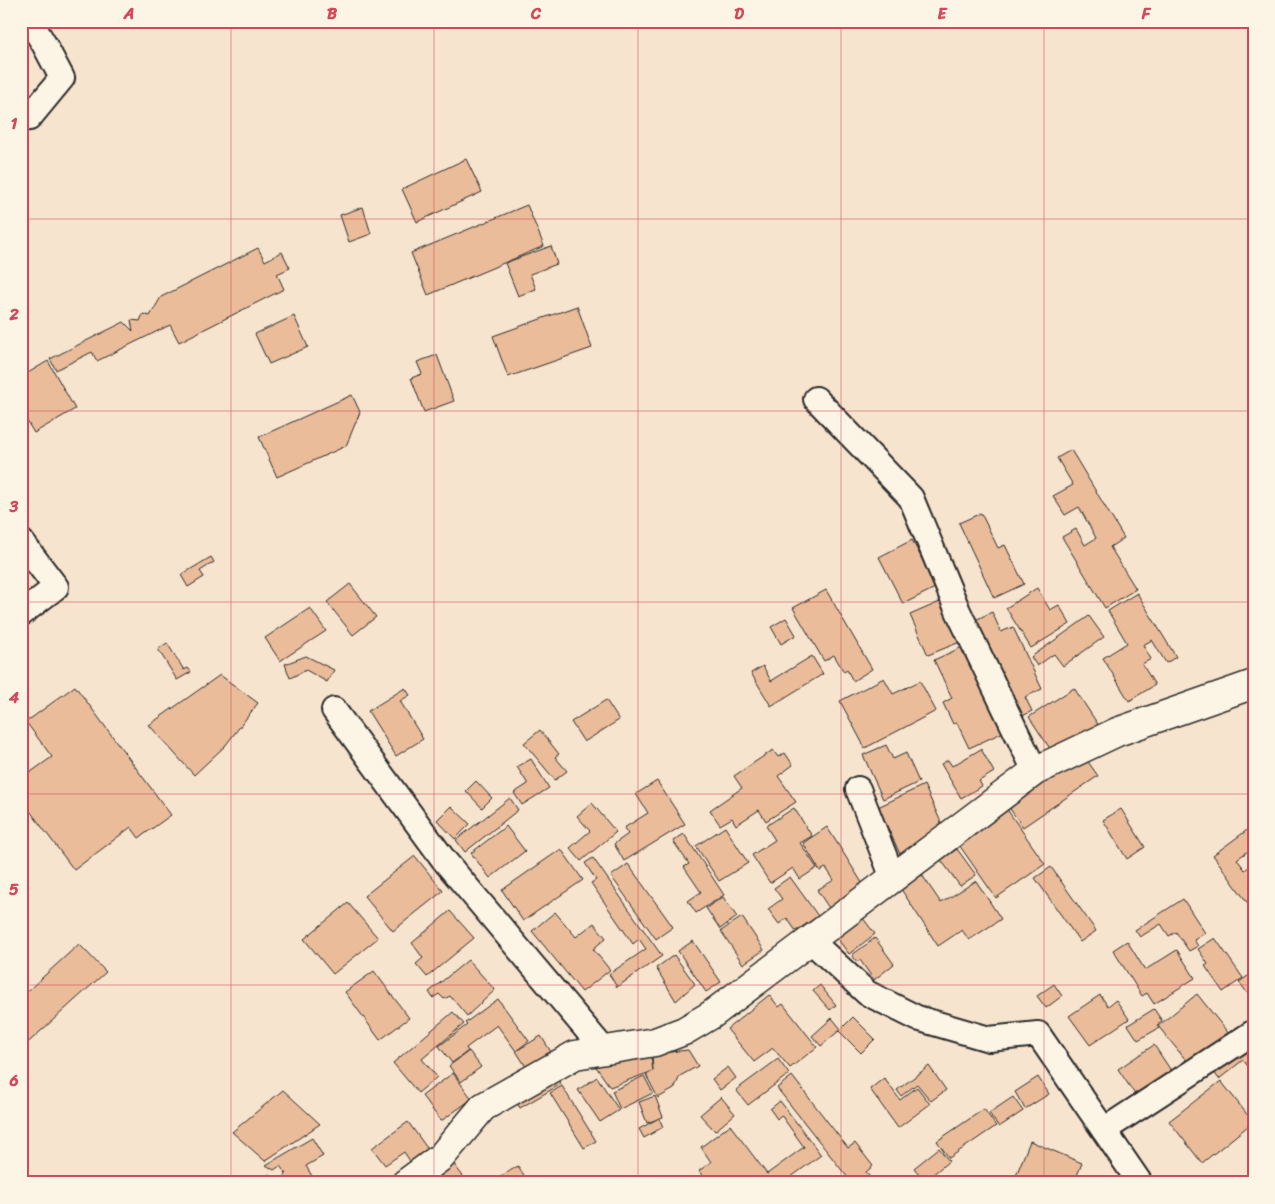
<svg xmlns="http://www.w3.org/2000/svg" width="1275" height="1204" font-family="Sriracha,sans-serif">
	<rect width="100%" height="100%" fill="#f7e4ce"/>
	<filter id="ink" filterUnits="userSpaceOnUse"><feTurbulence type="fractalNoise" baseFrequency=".02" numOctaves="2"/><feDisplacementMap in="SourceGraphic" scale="10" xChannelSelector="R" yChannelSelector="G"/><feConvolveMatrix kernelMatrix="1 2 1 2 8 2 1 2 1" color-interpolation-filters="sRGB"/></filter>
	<g filter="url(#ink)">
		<g fill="#eabc9a" stroke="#2b2b2b">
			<polygon points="466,159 482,192 417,222 402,189"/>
			<polygon points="527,205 544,246 428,295 411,253"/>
			<polygon points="363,207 371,234 349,242 340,215"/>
			<polygon points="551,246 557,264 530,274 536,289 518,296 505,263"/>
			<polygon points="258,248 265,261 282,252 290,268 277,274 284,289 179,342 170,325 97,361 92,352 56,370 50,359 124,322 133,331 131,320 140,321 143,314 150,316 161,297"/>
			<polygon points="577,306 592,348 508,377 493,336"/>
			<polygon points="294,316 308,347 269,364 255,334"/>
			<polygon points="437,355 454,401 424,412 411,378 422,374 417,362"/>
			<polygon points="48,361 75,409 34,433 21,411 21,377"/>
			<polygon points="352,395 360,412 346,446 277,477 259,437"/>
			<polygon points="1071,450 1124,538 1110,547 1136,589 1105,608 1062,537 1076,529 1085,545 1096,538 1079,507 1065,515 1053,496 1073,485 1057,458"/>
			<polygon points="981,513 998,548 1005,545 1024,584 994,598 959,523"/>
			<polygon points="912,540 937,587 903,604 879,557"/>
			<polygon points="211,557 214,562 200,571 204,577 188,587 181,575"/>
			<polygon points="350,584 376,617 353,635 327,602"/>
			<polygon points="1037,588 1050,610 1059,605 1070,624 1031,648 1006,608"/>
			<polygon points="826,590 872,669 853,681 847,670 844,672 834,655 824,661 793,608"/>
			<polygon points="1137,593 1176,657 1166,663 1152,640 1143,645 1151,659 1142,664 1155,685 1129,701 1103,658 1127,643 1108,611"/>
			<polygon points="942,601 960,642 928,655 910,615"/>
			<polygon points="310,608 326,631 280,661 265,638"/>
			<polygon points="992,612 1001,632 1013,627 1042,689 1025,697 1032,711 1017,719 971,622"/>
			<polygon points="1089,616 1104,637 1063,666 1054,654 1037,666 1031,657"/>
			<polygon points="786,618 796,635 781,644 771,627"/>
			<polygon points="167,643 184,670 188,668 191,672 177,680 158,649"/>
			<polygon points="969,644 1010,729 969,748 957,723 953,724 943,703 952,698 934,660"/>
			<polygon points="306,656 334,670 327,682 306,670 290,678 285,664"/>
			<polygon points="812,656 823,674 771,706 751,673 763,666 771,681"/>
			<polygon points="220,675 258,703 225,746 194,775 149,725"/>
			<polygon points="884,678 893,694 920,681 936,711 865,748 840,701"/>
			<polygon points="75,686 171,815 139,838 131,827 74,870 21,799 21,779 52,757 26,722"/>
			<polygon points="405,688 410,695 400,701 423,739 396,756 368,711"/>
			<polygon points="1074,688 1101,729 1057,759 1029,717"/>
			<polygon points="606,700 619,720 584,742 571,722"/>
			<polygon points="540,730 559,754 555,757 567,771 555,780 524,743"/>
			<polygon points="886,745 893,759 906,753 919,782 883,799 863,755"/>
			<polygon points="981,749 994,772 979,781 982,786 961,798 941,764 948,760 952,766"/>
			<polygon points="773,750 778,757 785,753 793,765 778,776 796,802 766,821 759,810 736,825 732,818 720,825 710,810 742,788 734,776"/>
			<polygon points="1084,756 1098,776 1023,827 1008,806"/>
			<polygon points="531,759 549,788 522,805 514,793 528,784 517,767"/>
			<polygon points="476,781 492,798 482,808 466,791"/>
			<polygon points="657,781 685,824 624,861 614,844 628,834 624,828 648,813 636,794"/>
			<polygon points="924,785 946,833 900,854 878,807"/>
			<polygon points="510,798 518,810 465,852 456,840"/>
			<polygon points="592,803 616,832 581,861 570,848 590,831 577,816"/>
			<polygon points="1004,805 1045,864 996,898 955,839"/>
			<polygon points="451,806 470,824 455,839 437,820"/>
			<polygon points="794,808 812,836 800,843 817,868 800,879 793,868 770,883 752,855 775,840 766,826"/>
			<polygon points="1121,809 1145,847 1127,859 1103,820"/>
			<polygon points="1254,825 1254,847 1237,859 1245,870 1250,866 1254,871 1254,912 1213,855"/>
			<polygon points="506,826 525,851 490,878 471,853"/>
			<polygon points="725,827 748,863 719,881 696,846"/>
			<polygon points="827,827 866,889 831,911 817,890 834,880 826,868 820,871 803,843"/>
			<polygon points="684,834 724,895 696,913 688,901 701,892 684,867 689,864 673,841"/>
			<polygon points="561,849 583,880 523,921 502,890"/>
			<polygon points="957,849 976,875 960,886 941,860"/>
			<polygon points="415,856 443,891 393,931 364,896"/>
			<polygon points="593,858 662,956 617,987 609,974 646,949 639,939 633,944 591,883 596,880 585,863"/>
			<polygon points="628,864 673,927 656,939 611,876"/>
			<polygon points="1051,867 1096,931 1080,942 1035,878"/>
			<polygon points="918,869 941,903 976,881 1001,919 969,940 962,930 938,946 897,883"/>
			<polygon points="790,877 818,916 796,931 787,918 779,924 768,909 782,899 774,888"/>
			<polygon points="723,897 737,917 720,929 706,908"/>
			<polygon points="1183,899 1205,933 1194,940 1198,946 1189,951 1176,932 1169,936 1161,924 1140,937 1135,930"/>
			<polygon points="348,903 378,938 333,974 304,939"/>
			<polygon points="450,911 474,938 427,977 416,964 423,958 412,943"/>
			<polygon points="555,912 576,937 594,923 606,938 593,949 610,970 582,992 532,931"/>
			<polygon points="859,913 875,934 849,954 833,933"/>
			<polygon points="742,917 764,950 743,964 721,931"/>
			<polygon points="875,938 894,964 874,980 860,960 857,962 852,955"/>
			<polygon points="1215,938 1243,978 1223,992 1205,966 1208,964 1198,949"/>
			<polygon points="693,941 721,982 706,992 678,951"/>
			<polygon points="1127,941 1145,970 1177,950 1195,978 1154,1004 1147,993 1142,996 1113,950"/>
			<polygon points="79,944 106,972 21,1049 21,997"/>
			<polygon points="674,955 695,984 676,1001 656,968"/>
			<polygon points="468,960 495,990 467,1016 450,996 444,999 439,994 433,998 429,992"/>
			<polygon points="374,971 409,1018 380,1040 345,992"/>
			<polygon points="1254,972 1254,1002 1239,982"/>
			<polygon points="1054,984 1062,996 1046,1008 1037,996"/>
			<polygon points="820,985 836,1005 830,1010 813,991"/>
			<polygon points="1197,994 1229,1034 1190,1065 1158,1026"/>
			<polygon points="769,995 779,1007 783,1004 817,1047 790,1068 773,1048 754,1062 727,1029"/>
			<polygon points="1100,995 1108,1006 1116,1000 1129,1019 1090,1045 1069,1016"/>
			<polygon points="498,999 529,1041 516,1051 497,1025 466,1048 468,1051 452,1063 439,1046 467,1025 465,1023"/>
			<polygon points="1154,1009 1162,1021 1157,1025 1159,1028 1138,1040 1128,1025"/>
			<polygon points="453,1012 464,1024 422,1059 437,1077 418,1093 393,1063"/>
			<polygon points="853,1017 875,1039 861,1053 839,1031"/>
			<polygon points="832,1018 841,1029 821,1046 812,1036"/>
			<polygon points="1254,1034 1254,1074 1243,1060 1219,1079 1211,1068"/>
			<polygon points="541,1036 553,1055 528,1070 516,1051"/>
			<polygon points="1154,1045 1174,1075 1138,1099 1118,1069"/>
			<polygon points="688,1050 698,1066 680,1076 674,1089 658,1098 646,1075 653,1071 652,1054"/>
			<polygon points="469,1051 481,1067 461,1082 449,1066"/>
			<polygon points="651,1056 653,1071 610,1087 590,1058"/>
			<polygon points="778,1059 789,1074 748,1105 736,1090"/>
			<polygon points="929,1066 946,1090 931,1101 917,1084 901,1096 897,1090"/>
			<polygon points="728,1067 736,1078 720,1090 712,1079"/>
			<polygon points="553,1070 561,1084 520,1108 512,1094"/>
			<polygon points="453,1073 472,1099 441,1121 422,1096"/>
			<polygon points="644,1076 653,1093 620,1109 612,1091"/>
			<polygon points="792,1076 848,1148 855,1143 873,1166 866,1172 874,1183 852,1183 777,1088"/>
			<polygon points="597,1077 619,1110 600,1122 578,1090"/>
			<polygon points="1038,1077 1049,1094 1025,1109 1015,1092"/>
			<polygon points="884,1078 900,1100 917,1087 930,1104 898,1128 870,1089"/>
			<polygon points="1221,1081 1253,1122 1202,1163 1169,1121"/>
			<polygon points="562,1086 596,1141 584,1148 550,1093"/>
			<polygon points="283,1090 320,1124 265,1161 232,1132"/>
			<polygon points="655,1096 663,1117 647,1123 639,1102"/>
			<polygon points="721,1097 735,1114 715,1131 700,1115"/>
			<polygon points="1013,1097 1023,1111 999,1127 989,1113"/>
			<polygon points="780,1101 821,1155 783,1183 741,1183 739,1180 734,1183 707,1183 699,1171 711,1162 701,1147 730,1125 767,1174 804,1147 781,1115 777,1119 770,1109"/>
			<polygon points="984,1109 996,1126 949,1158 937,1141"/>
			<polygon points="659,1118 663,1127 644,1138 639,1129"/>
			<polygon points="408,1122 430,1152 412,1164 404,1152 385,1165 372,1148"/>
			<polygon points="312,1138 323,1156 306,1166 312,1176 300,1183 290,1183 284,1178 286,1174 280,1166 274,1170 266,1165"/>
			<polygon points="1030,1141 1082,1163 1074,1183 1013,1183"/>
			<polygon points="939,1148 949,1161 925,1181 914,1168"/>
			<polygon points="453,1163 468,1183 428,1183"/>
			<polygon points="518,1166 529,1183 501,1183 498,1178"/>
			<polygon points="1254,1171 1254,1183 1238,1183"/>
			<polygon points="269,1174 281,1183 263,1183"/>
		</g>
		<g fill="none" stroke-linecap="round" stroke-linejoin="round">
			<g stroke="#2b2b2b" stroke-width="28">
				<g id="street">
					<polyline points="21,119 29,118 62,78 44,44 30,21"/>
					<polyline points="816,399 911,498 958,611 1035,771"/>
					<polyline points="21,541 56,587 21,614"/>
					<polyline points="334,710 444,860 604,1050"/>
					<polyline points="858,789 893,878"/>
					<polyline points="810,940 867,993 917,1018 989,1039 1038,1034 1140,1183"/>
					<polyline points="1104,1130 1254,1032"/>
				</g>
			</g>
			<g stroke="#2b2b2b" stroke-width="31">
				<polyline id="secondary" points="406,1183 441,1157 483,1107 575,1055 655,1042 684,1031 711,1015 1035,771 1117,732 1254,684"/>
			</g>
			<use href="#street" stroke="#fcf5e5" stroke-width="24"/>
			<use href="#secondary" stroke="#fcf5e5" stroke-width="28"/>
		</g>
	</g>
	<path fill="none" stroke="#d1495b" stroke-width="1" stroke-opacity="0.55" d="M231 21V1183M434 21V1183M638 21V1183M841 21V1183M1044 21V1183M21 219H1254M21 411H1254M21 602H1254M21 794H1254M21 985H1254"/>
	<rect width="1275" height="1204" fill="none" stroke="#fcf5e5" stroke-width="55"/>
	<rect x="28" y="28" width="1220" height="1148" fill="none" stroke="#d1495b" stroke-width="2"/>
	<g font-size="16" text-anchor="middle" font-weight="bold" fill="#d1495b">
		<text x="129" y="19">A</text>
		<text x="332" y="19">B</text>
		<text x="536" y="19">C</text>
		<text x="739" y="19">D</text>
		<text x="942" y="19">E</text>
		<text x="1146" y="19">F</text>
		<text x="14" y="129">1</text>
		<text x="14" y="320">2</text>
		<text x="14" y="512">3</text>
		<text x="14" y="703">4</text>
		<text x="14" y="895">5</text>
		<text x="14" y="1086">6</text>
	</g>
</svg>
